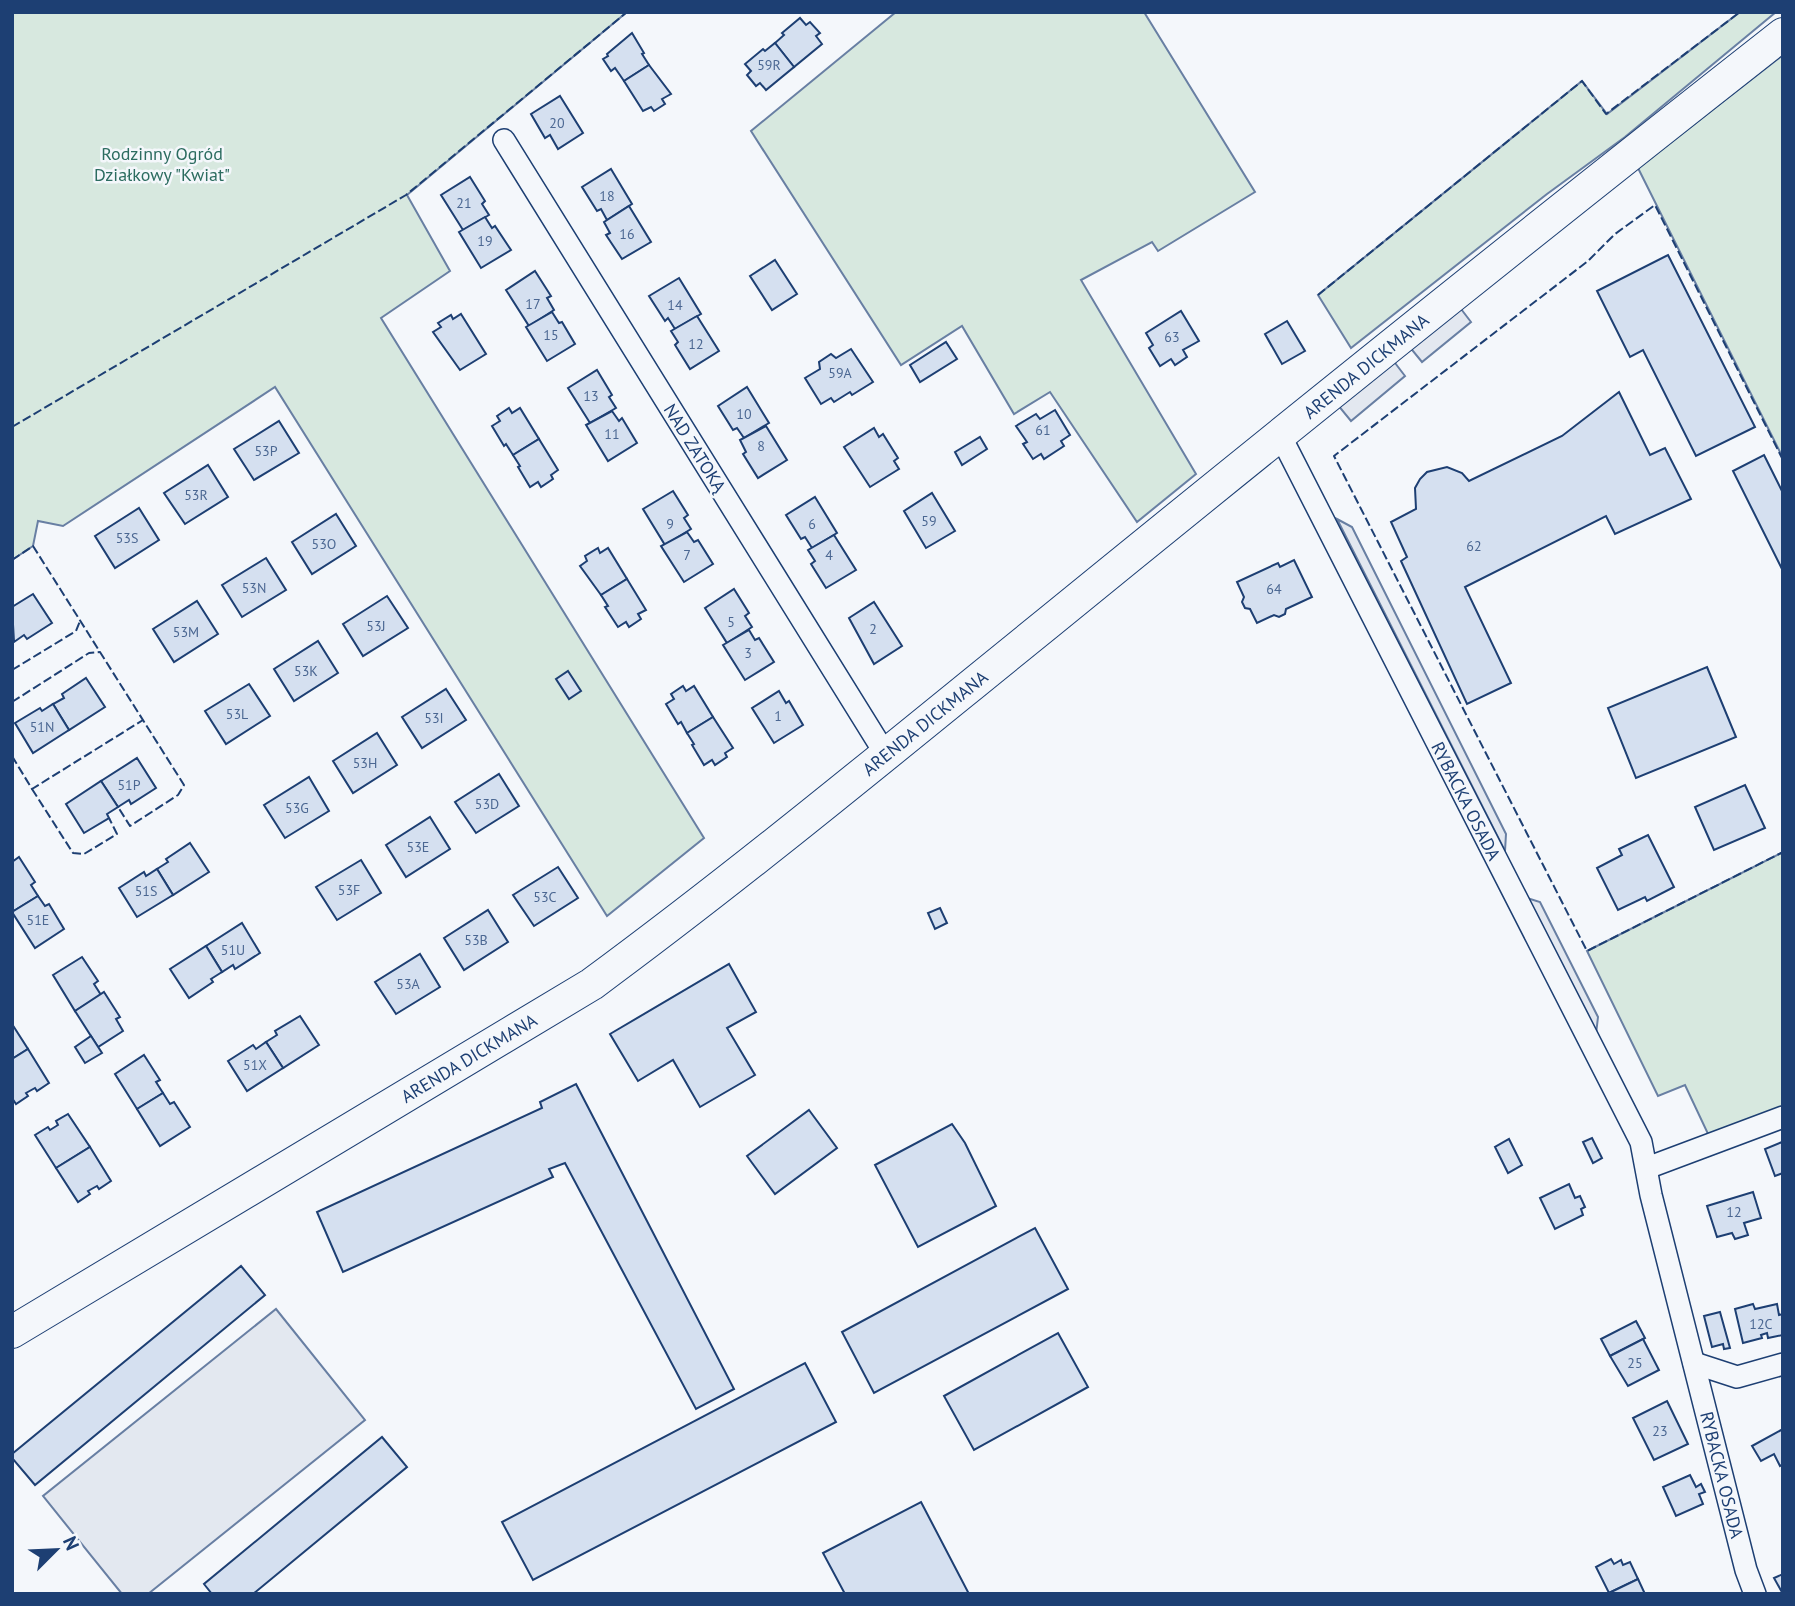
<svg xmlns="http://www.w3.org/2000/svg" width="1795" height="1606" font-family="'PT Sans',sans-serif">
	<rect width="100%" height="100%" fill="#f4f7fb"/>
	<g fill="#d7e8df" stroke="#687fa3" stroke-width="2">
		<polygon points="12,12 627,12 407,195 450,271 381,318 704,838 607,916 275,387 63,526 38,521 33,546 12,560"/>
		<polygon points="896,12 1144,12 1255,192 1158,251 1152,242 1081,280 1196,474 1137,522 1050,392 1014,414 962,326 901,365 751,131"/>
		<polygon points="1740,12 1776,12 1625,137 1547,194 1351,348 1318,295 1582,81 1607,114"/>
		<polygon points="1783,55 1783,458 1638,168"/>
		<polygon points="1783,852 1783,1108 1709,1136 1685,1085 1658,1096 1587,951"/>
	</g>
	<g fill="#e3e8f0" stroke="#687fa3" stroke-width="2">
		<polygon points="1458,305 1471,322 1422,362 1408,345"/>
		<polygon points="1392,359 1405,376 1351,421 1337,404"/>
		<polygon points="1337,519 1352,527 1506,834 1505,851"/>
		<polygon points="1527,898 1540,902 1598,1017 1596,1034"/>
		<polygon points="276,1309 365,1420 148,1594 122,1594 43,1496"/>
	</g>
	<g fill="#d5e0f0" stroke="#1d3f73" stroke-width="2">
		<polygon points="800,18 806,25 810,22 820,33 816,36 822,44 794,67 775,43 784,35 782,33"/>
		<polygon points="632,33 644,53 642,54 649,65 624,81 615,68 611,71 603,59 608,56 607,54"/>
		<polygon points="775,43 794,67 766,90 760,83 756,86 747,75 751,71 745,64 763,49 765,51"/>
		<polygon points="649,65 671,94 662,99 665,104 654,111 651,107 643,111 624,81"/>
		<polygon points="560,96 583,133 558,149 550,135 545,138 531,114"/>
		<polygon points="611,169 632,204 607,220 601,209 597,211 582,187"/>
		<polygon points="470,177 485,201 482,204 489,215 463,230 441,195"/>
		<polygon points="629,206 651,242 622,259 606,235 610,233 604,222"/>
		<polygon points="485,217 492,228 495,226 511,250 481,268 459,232"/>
		<polygon points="1668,255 1755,427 1696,456 1643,350 1630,357 1597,291"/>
		<polygon points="775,260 797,294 772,310 750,276"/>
		<polygon points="535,271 551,296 547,298 554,310 529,326 506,290"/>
		<polygon points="679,278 701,314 675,329 668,318 665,321 649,296"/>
		<polygon points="1181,311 1199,341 1183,350 1187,357 1175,365 1171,359 1160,366 1149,348 1153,345 1146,333"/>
		<polygon points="552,312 559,323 562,322 575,344 547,361 526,327"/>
		<polygon points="461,314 486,354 460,370 433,332 441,327 438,323 451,315 453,319"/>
		<polygon points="697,316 719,351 690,369 675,345 678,342 671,331"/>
		<polygon points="1287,321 1305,351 1282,364 1265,334"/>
		<polygon points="946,342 957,359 920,382 910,365"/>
		<polygon points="851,349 873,382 852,395 850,392 834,402 831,398 821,404 805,378 820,369 819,362 831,354 836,358"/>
		<polygon points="597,370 612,395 609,397 616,408 590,423 568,388"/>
		<polygon points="747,387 769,423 744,438 737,428 733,430 718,406"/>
		<polygon points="1619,392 1650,455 1665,448 1691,499 1615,534 1606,516 1465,587 1511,683 1467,704 1401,561 1407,557 1391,522 1416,509 1415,488 1420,479 1427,472 1447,467 1462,473 1469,481 1562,436"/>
		<polygon points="509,408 512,413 520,408 539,439 513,455 506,444 504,446 492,426 500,421 497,416"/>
		<polygon points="1055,410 1070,435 1061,441 1064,446 1044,459 1041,454 1033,459 1023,444 1027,442 1016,426 1036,414 1040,419"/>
		<polygon points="612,411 619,421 622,418 637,443 608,461 586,425"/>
		<polygon points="279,421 299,453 254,480 234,449"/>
		<polygon points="766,426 787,460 758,478 743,454 746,452 740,440"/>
		<polygon points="874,428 879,437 883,434 898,458 894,461 899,469 870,487 844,447"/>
		<polygon points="980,437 987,449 962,465 955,452"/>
		<polygon points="539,439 558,470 551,475 553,479 541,487 538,482 530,487 518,467 520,466 513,455"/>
		<polygon points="1764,455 1783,493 1783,571 1733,471"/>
		<polygon points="208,465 228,497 185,524 164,493"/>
		<polygon points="673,491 688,515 684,518 691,529 665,545 643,509"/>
		<polygon points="932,493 955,531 926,548 904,511"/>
		<polygon points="815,497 837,533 812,548 805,537 801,539 786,515"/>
		<polygon points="139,508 159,540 115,568 95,536"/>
		<polygon points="336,514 356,546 312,574 292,542"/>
		<polygon points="687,532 694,542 698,540 713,564 684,582 661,546"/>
		<polygon points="834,535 856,570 826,588 811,564 815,561 808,550"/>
		<polygon points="598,548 600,553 608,548 627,579 601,595 580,566 587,561 585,556"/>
		<polygon points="266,558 286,590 242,617 222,585"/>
		<polygon points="1294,560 1312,597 1286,609 1285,614 1279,617 1274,615 1257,623 1250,609 1245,608 1242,602 1244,597 1237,582 1278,563 1280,567"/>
		<polygon points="627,579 646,610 638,614 641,619 629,627 626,622 618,627 605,607 608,606 601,595"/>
		<polygon points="734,589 749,613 745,616 752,627 727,643 705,608"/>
		<polygon points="33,594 52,623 27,639 24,635 14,642 12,607"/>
		<polygon points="387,596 408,628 363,656 343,624"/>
		<polygon points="197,601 218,634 174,662 153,629"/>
		<polygon points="874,602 902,646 874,664 849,618"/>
		<polygon points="749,630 755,640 759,638 774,662 745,680 723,645"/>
		<polygon points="318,641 338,673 294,701 274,669"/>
		<polygon points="1707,667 1736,737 1636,778 1608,708"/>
		<polygon points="568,671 581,691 569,699 556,679"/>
		<polygon points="86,678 105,707 69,730 53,704 64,698 62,694"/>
		<polygon points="249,684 270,716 226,744 205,711"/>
		<polygon points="683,686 686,691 694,686 713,717 687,733 681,722 678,724 666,704 674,699 671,694"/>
		<polygon points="446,689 466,720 422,748 402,717"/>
		<polygon points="779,691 786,703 789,701 803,725 774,743 752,708"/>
		<polygon points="53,704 69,730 33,753 15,723 40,708 42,711"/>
		<polygon points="713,717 733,748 725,753 727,757 715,765 712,760 704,765 692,745 694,744 687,733"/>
		<polygon points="377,733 397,765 353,793 333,761"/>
		<polygon points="137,758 156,788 131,804 129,800 118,807 101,781"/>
		<polygon points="499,774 519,806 476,833 455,802"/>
		<polygon points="309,777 329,811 285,838 264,805"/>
		<polygon points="101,781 118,807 107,814 109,818 84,833 66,804"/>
		<polygon points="1745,785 1765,828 1714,850 1695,807"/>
		<polygon points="430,817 450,849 406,877 386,845"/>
		<polygon points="1648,835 1674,887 1647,901 1645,897 1618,910 1597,868 1622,855 1619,849"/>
		<polygon points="190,843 209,872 173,895 157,869 168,862 166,859"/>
		<polygon points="19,857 35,882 31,885 38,896 12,912 12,862"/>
		<polygon points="361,860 381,893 337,920 316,887"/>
		<polygon points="558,867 578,898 534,926 513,895"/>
		<polygon points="157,869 173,895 137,917 119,888 144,872 146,876"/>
		<polygon points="38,896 45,906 49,904 64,929 35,948 12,912"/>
		<polygon points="940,908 947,923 935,929 928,913"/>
		<polygon points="488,910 508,942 464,970 444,938"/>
		<polygon points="242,923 260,953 235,969 233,965 222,972 206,946"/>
		<polygon points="206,946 222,972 211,979 213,982 189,998 170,969"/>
		<polygon points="420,954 440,987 396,1014 375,982"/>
		<polygon points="82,957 98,981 94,984 101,995 75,1011 53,975"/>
		<polygon points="729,964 756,1012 727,1028 755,1075 700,1107 673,1060 638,1081 610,1034"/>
		<polygon points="104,992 120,1017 116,1019 123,1031 98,1047 75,1011"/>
		<polygon points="300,1016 319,1045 283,1068 266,1042 277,1035 275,1031"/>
		<polygon points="12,1024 28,1049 12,1059"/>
		<polygon points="91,1036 102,1053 85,1063 75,1047"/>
		<polygon points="266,1042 283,1068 247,1091 228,1061 253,1045 256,1049"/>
		<polygon points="28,1049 49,1083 37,1091 35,1088 26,1093 28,1096 16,1104 12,1098 12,1059"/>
		<polygon points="144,1055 160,1080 156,1082 163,1093 137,1109 115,1074"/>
		<polygon points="576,1084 734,1389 696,1409 565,1163 549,1169 553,1177 343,1272 317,1212 542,1108 540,1102"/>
		<polygon points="163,1093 170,1104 174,1102 190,1127 160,1146 137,1109"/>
		<polygon points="809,1110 837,1148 775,1194 747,1156"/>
		<polygon points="68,1114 90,1147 56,1168 35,1135 48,1127 50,1130 58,1125 56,1121"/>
		<polygon points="952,1124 965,1143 996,1206 918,1247 875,1165"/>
		<polygon points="1592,1138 1602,1158 1593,1163 1583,1142"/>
		<polygon points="1509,1139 1522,1165 1508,1173 1495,1147"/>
		<polygon points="1782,1142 1783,1173 1775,1176 1765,1149"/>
		<polygon points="90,1147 111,1181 99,1189 97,1186 88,1191 90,1194 78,1202 56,1168"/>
		<polygon points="1569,1184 1575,1198 1580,1196 1585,1207 1581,1209 1583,1215 1555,1229 1540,1198"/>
		<polygon points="1753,1192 1761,1218 1744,1223 1748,1235 1735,1239 1732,1233 1717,1237 1707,1206"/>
		<polygon points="1035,1228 1068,1289 874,1393 842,1332"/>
		<polygon points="241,1266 265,1295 35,1485 12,1458 12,1454"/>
		<polygon points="1753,1304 1755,1309 1777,1304 1779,1315 1783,1314 1783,1335 1768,1338 1767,1333 1761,1335 1762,1338 1743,1343 1735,1309"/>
		<polygon points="1720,1312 1730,1348 1724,1349 1723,1344 1712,1347 1704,1316"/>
		<polygon points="1636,1321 1645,1338 1610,1356 1601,1339"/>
		<polygon points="1058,1333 1088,1387 974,1450 944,1396"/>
		<polygon points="1643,1339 1659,1370 1628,1386 1610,1356"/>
		<polygon points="805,1363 836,1422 533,1580 502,1522"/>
		<polygon points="1667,1401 1688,1444 1654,1460 1633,1418"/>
		<polygon points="1783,1429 1783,1464 1780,1466 1774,1454 1761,1461 1752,1446"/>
		<polygon points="382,1437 407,1467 253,1594 212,1594 204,1584"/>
		<polygon points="1690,1475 1696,1487 1701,1484 1705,1492 1699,1494 1703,1504 1676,1516 1663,1487"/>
		<polygon points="921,1502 969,1594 845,1594 823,1553"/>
		<polygon points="1611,1559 1614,1564 1621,1560 1623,1565 1630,1562 1638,1579 1609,1593 1596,1567"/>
		<polygon points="1783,1574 1783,1594 1774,1578"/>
		<polygon points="1638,1579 1645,1594 1609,1594 1609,1593"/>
	</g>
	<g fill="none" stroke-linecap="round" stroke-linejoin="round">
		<g stroke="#1d3f73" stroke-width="24">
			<g id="street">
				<polyline points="504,140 886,755"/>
				<polyline points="1280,435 1641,1142 1651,1195 1746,1570 1755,1594"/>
				<polyline points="1647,1168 1783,1117"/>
				<polyline points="1694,1363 1737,1377 1783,1364"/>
			</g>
		</g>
		<g stroke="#1d3f73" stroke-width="34">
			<path id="secondary" d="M12 1332 592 984C748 869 897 745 1048 623 1291 425 1536 228 1783 34"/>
		</g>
		<use href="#street" stroke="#f4f7fb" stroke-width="21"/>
		<use href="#secondary" stroke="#f4f7fb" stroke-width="32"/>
		<g stroke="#1d3f73" stroke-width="2" stroke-dasharray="9 3.5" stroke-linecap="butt">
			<polyline points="1318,295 1582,81 1606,114 1740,12"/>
			<polyline points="12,427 406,195 627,12"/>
			<polyline points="1783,460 1655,205 1615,234 1588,261 1334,456 1587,951 1783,852"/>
			<polyline points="12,560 33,546 184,785 178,795 130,826 118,807"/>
			<polyline points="12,670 76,631 80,621"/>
			<polyline points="12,702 89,653 100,652"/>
			<polyline points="12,756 32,789 143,720"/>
			<polyline points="32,789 73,853 84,854 117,834 109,818"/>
		</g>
	</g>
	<g text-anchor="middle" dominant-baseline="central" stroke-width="5" stroke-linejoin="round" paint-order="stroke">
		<g font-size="14" fill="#4b6792">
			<text x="769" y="65">59R</text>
			<text x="557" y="123">20</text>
			<text x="607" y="196">18</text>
			<text x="464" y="203">21</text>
			<text x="627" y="234">16</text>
			<text x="485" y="241">19</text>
			<text x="533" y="304">17</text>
			<text x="675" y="305">14</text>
			<text x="551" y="335">15</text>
			<text x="1172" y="337">63</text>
			<text x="696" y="344">12</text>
			<text x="840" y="373">59A</text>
			<text x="591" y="396">13</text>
			<text x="744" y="414">10</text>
			<text x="1043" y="430">61</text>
			<text x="612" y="434">11</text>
			<text x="761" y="446">8</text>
			<text x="266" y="451">53P</text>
			<text x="196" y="495">53R</text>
			<text x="929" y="521">59</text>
			<text x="670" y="524">9</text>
			<text x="812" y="524">6</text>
			<text x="127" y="538">53S</text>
			<text x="324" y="544">53O</text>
			<text x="1474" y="546">62</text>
			<text x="687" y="555">7</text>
			<text x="829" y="555">4</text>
			<text x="254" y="588">53N</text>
			<text x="1274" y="589">64</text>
			<text x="731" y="622">5</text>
			<text x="376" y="626">53J</text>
			<text x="873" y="629">2</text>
			<text x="186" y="632">53M</text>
			<text x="748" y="653">3</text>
			<text x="306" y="671">53K</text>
			<text x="237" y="714">53L</text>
			<text x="778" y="716">1</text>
			<text x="434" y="718">53I</text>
			<text x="42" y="727">51N</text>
			<text x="365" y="763">53H</text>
			<text x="129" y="785">51P</text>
			<text x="487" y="804">53D</text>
			<text x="297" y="808">53G</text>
			<text x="418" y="847">53E</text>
			<text x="349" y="890">53F</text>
			<text x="146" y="891">51S</text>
			<text x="545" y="897">53C</text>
			<text x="38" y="920">51E</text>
			<text x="476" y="940">53B</text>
			<text x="233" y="950">51U</text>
			<text x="408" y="984">53A</text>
			<text x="255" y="1065">51X</text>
			<text x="1734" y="1212">12</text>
			<text x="1761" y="1324">12C</text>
			<text x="1635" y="1363">25</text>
			<text x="1660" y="1431">23</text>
		</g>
		<g font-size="18" fill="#2c6c60" stroke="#f4f7fb">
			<text x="162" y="153">Rodzinny Ogród<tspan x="162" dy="21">Działkowy "Kwiat"</tspan></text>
		</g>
		<g font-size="18" fill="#1d3f73" stroke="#f4f7fb">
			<text transform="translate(1366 366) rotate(-39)">ARENDA DICKMANA</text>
			<text transform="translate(695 448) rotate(58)">NAD ZATOKĄ</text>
			<text transform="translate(925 723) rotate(-39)">ARENDA DICKMANA</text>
			<text transform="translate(1466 801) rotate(63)">RYBACKA OSADA</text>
			<text transform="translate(469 1058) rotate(-31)">ARENDA DICKMANA</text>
			<text transform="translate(1722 1475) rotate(76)">RYBACKA OSADA</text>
		</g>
	</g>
	<rect width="1795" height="1606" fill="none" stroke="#1d3f73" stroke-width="28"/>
	<g transform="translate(56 1550) rotate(66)" stroke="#f4f7fb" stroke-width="5" paint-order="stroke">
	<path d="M0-5L12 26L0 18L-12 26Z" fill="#1d3f73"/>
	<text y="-10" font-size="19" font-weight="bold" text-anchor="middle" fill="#1d3f73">N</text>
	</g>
</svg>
